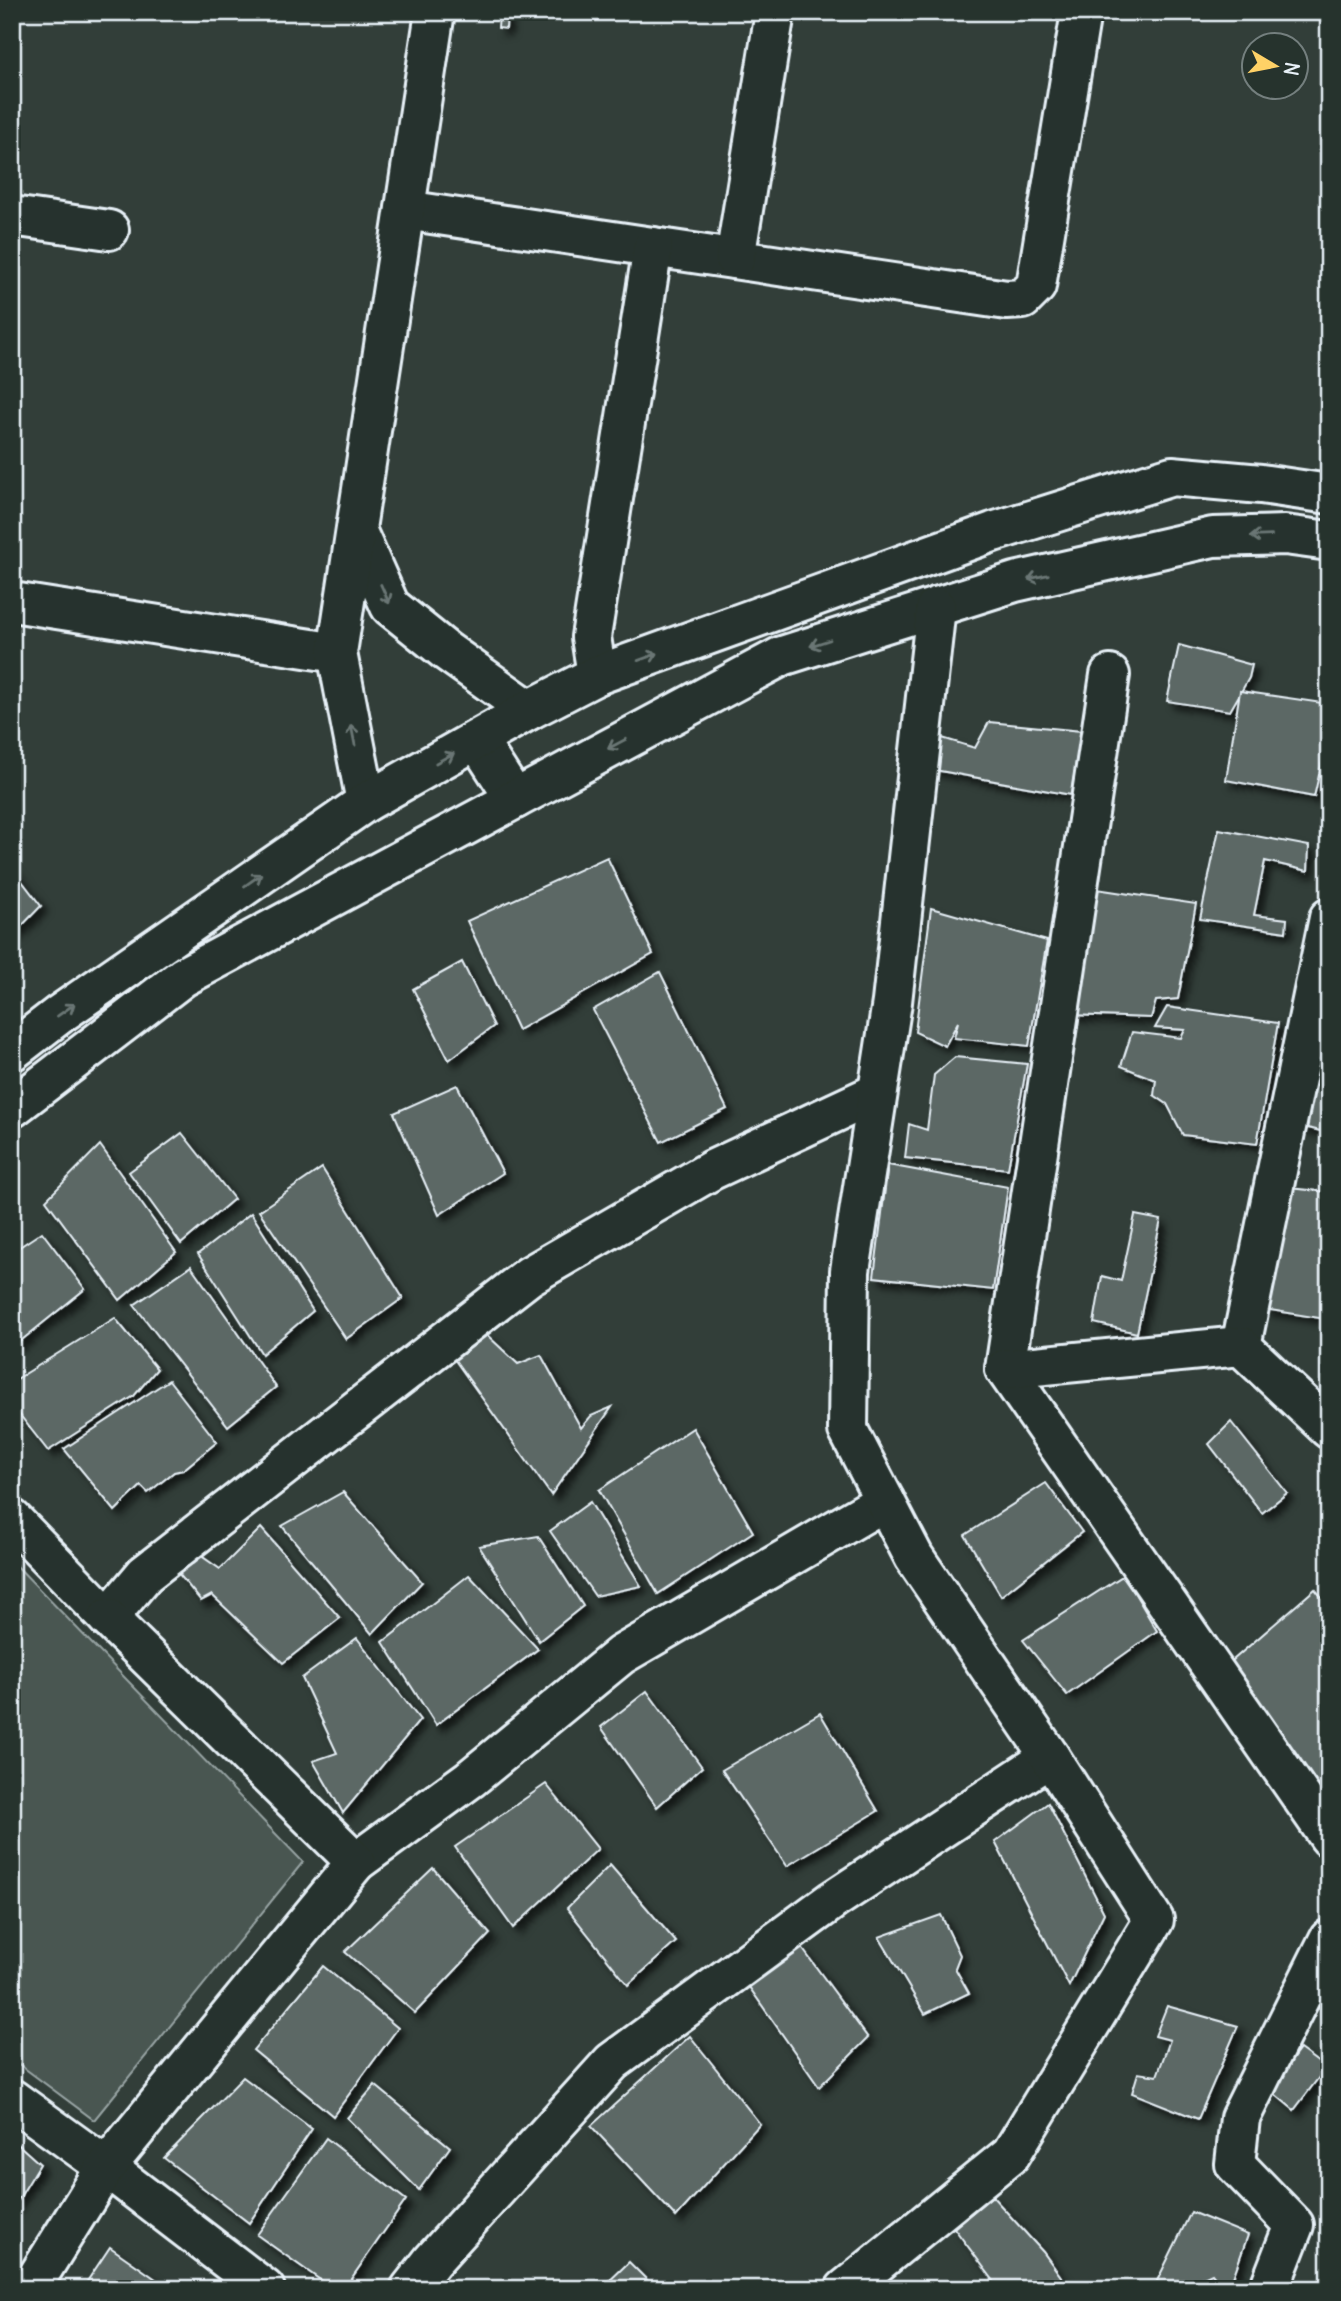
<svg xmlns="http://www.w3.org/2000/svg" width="1341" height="2301" font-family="Delius,sans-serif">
	<defs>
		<filter id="shadow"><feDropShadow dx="6" dy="6" stdDeviation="3.5" flood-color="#0009"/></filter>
	</defs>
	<rect width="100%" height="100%" fill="#323e39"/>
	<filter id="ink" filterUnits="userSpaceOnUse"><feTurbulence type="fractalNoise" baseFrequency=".0143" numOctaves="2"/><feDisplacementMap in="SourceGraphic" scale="14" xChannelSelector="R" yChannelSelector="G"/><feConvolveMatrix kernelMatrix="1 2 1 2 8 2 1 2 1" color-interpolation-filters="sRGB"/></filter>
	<g filter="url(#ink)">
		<polygon fill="#495651" stroke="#98a4a4" stroke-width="2" points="12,1561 303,1862 94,2120 12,2059"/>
		<g fill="#5c6865" stroke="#e8f1f8" stroke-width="2" filter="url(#shadow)">
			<polygon points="499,15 507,15 506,29 498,28"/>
			<polygon points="1179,645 1252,665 1249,678 1230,711 1167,701"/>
			<polygon points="1240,691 1329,704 1329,731 1314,797 1226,780"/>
			<polygon points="989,722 1081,731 1071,795 929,769 939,737 975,748"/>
			<polygon points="1219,829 1309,846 1308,871 1265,861 1254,915 1287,919 1286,932 1200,919"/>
			<polygon points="607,857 653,954 518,1030 467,921"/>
			<polygon points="12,868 41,906 12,936"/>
			<polygon points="1090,888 1196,904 1178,999 1156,1001 1151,1018 1070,1015"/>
			<polygon points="931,908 1047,941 1029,1046 954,1038 958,1022 945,1046 915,1032"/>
			<polygon points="462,962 494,1026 449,1060 413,989"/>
			<polygon points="660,972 727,1109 661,1142 593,1010"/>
			<polygon points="1167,1007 1278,1023 1257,1144 1183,1135 1167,1104 1154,1095 1156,1080 1121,1066 1132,1032 1181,1038 1185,1030 1155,1028"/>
			<polygon points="1311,1035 1329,1038 1329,1078 1307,1076"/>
			<polygon points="955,1057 1027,1064 1008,1169 905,1158 909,1124 927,1130 934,1075"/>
			<polygon points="1304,1084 1329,1087 1329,1133 1295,1125"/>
			<polygon points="457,1085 503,1173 439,1215 394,1113"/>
			<polygon points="182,1133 234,1199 181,1244 129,1172"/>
			<polygon points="100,1145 176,1252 120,1300 46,1200"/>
			<polygon points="888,1165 1008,1187 993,1290 874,1277"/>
			<polygon points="322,1168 403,1298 346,1339 259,1211"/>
			<polygon points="1288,1188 1329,1192 1329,1307 1325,1319 1264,1309"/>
			<polygon points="251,1213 313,1311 262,1354 198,1254"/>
			<polygon points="1135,1215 1161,1220 1137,1333 1094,1323 1102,1276 1121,1281"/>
			<polygon points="42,1232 85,1289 12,1348 12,1252"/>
			<polygon points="191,1266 276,1387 228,1426 134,1305"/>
			<polygon points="115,1318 157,1369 134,1396 48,1451 12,1405 12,1382"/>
			<polygon points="486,1334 518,1364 541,1355 581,1428 591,1416 612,1407 551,1495 452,1356"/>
			<polygon points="169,1380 217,1442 183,1470 174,1472 148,1493 141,1486 115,1511 64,1449"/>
			<polygon points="1231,1422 1287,1493 1262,1513 1209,1444"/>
			<polygon points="693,1428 753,1532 658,1594 599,1490"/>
			<polygon points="1046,1483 1082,1532 1001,1596 965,1535"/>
			<polygon points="343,1492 422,1582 372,1634 282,1526"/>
			<polygon points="590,1502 641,1586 595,1596 550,1531"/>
			<polygon points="261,1528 340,1618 283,1663 212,1595 201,1601 178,1573 194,1551 220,1569"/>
			<polygon points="538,1536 583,1606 539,1641 479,1546"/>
			<polygon points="469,1575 538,1649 436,1725 383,1642"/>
			<polygon points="1124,1575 1157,1631 1067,1695 1023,1640"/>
			<polygon points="1315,1589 1329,1606 1329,1806 1225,1667"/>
			<polygon points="357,1638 420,1720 343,1813 313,1761 337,1753 302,1678"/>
			<polygon points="647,1691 702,1767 657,1807 601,1727"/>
			<polygon points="820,1713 878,1811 787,1866 722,1770"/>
			<polygon points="546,1784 598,1849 513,1928 455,1847"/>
			<polygon points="1048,1803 1104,1913 1069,1986 995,1842"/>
			<polygon points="610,1865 676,1942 628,1985 567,1908"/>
			<polygon points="433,1868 490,1934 415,2013 345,1952"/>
			<polygon points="941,1915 960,1955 955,1968 969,1993 925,2014 879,1937"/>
			<polygon points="802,1948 868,2038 819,2087 747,1984"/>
			<polygon points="323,1966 398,2028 333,2116 253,2050"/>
			<polygon points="1167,2006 1238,2026 1198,2119 1132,2093 1138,2073 1157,2076 1170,2040 1155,2036"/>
			<polygon points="690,2036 760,2124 676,2217 591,2126"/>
			<polygon points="1300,2049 1326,2068 1294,2110 1270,2090"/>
			<polygon points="243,2077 312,2129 249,2223 164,2158"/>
			<polygon points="375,2085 450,2147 419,2190 347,2118"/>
			<polygon points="326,2138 406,2200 344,2289 333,2289 257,2235"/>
			<polygon points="12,2139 40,2164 12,2210"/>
			<polygon points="992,2196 1043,2252 1070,2289 1000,2289 954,2228"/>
			<polygon points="1191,2212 1248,2235 1229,2289 1225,2289 1212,2273 1195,2281 1182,2280 1178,2289 1153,2289"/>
			<polygon points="110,2247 170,2289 82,2289"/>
			<polygon points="629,2262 656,2289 601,2289"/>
		</g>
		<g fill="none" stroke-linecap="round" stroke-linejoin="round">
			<g stroke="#e8f1f8" stroke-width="44">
				<g id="minor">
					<polyline points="405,210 1007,300 1023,299 1036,286 1081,12"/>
					<polyline points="12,216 109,230"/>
					<polyline points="735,259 775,12"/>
					<polyline points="357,532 390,606 446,651 529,710"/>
					<polyline points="12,602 337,653"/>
					<polyline points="597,675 591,637 653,247"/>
					<polyline points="1110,675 1005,1369 1329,1837"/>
					<polyline points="477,740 515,799"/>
					<polyline points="366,802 337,653 435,12"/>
					<polyline points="12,1051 60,1014 366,802 529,710 597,675 993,532 1172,476 1261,484 1329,494"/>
					<polyline points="12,1108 183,977 782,656 1015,582 1213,537 1285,535 1329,541"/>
					<polyline points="1241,1346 1329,918"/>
					<polyline points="1005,1369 1241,1346 1329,1429"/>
					<polyline points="12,1519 108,1618 145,1574 529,1276 712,1170 877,1093"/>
					<polyline points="356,1862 470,1779 621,1655 885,1501"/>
					<polyline points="12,2099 106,2167 265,2289"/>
					<polyline points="30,2289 106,2167 356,1862 108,1618"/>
					<polyline points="410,2289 432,2261 612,2062 833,1900 1050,1757"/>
					<polyline points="845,2289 1011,2154 1154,1920 1050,1757 914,1557 848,1430 850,1271 892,1002 936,607"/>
					<polyline points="1269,2289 1294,2225 1235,2164 1240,2118 1329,1939"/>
				</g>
			</g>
			<use href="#minor" stroke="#26332d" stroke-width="38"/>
		</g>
		<defs><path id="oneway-shaft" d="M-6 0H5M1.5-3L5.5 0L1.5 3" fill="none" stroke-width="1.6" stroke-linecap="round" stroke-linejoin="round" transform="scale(1.75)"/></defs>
		<g stroke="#6a7674">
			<use href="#oneway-shaft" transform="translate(1261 536) rotate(178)"/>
			<use href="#oneway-shaft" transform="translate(1038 577) rotate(167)"/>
			<use href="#oneway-shaft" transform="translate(385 594) rotate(66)"/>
			<use href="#oneway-shaft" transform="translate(820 643) rotate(162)"/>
			<use href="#oneway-shaft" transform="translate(648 657) rotate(-20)"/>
			<use href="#oneway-shaft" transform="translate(353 735) rotate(-101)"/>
			<use href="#oneway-shaft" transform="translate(617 744) rotate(152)"/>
			<use href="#oneway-shaft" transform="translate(445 758) rotate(-29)"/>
			<use href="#oneway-shaft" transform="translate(253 880) rotate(-35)"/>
			<use href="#oneway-shaft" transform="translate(66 1010) rotate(-35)"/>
		</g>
	</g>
	<rect width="1341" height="2301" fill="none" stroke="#26332d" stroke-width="42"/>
	<rect x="21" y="21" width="1299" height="2259" fill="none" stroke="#e8f1f8" stroke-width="2.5" filter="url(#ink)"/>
	<g transform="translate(1275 66) rotate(100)"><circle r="33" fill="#26332d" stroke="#747f7e" stroke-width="2"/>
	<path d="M0-5L12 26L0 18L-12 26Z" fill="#ffd166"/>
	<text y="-10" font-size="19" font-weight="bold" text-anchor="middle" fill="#e8f1f8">N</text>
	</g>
</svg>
